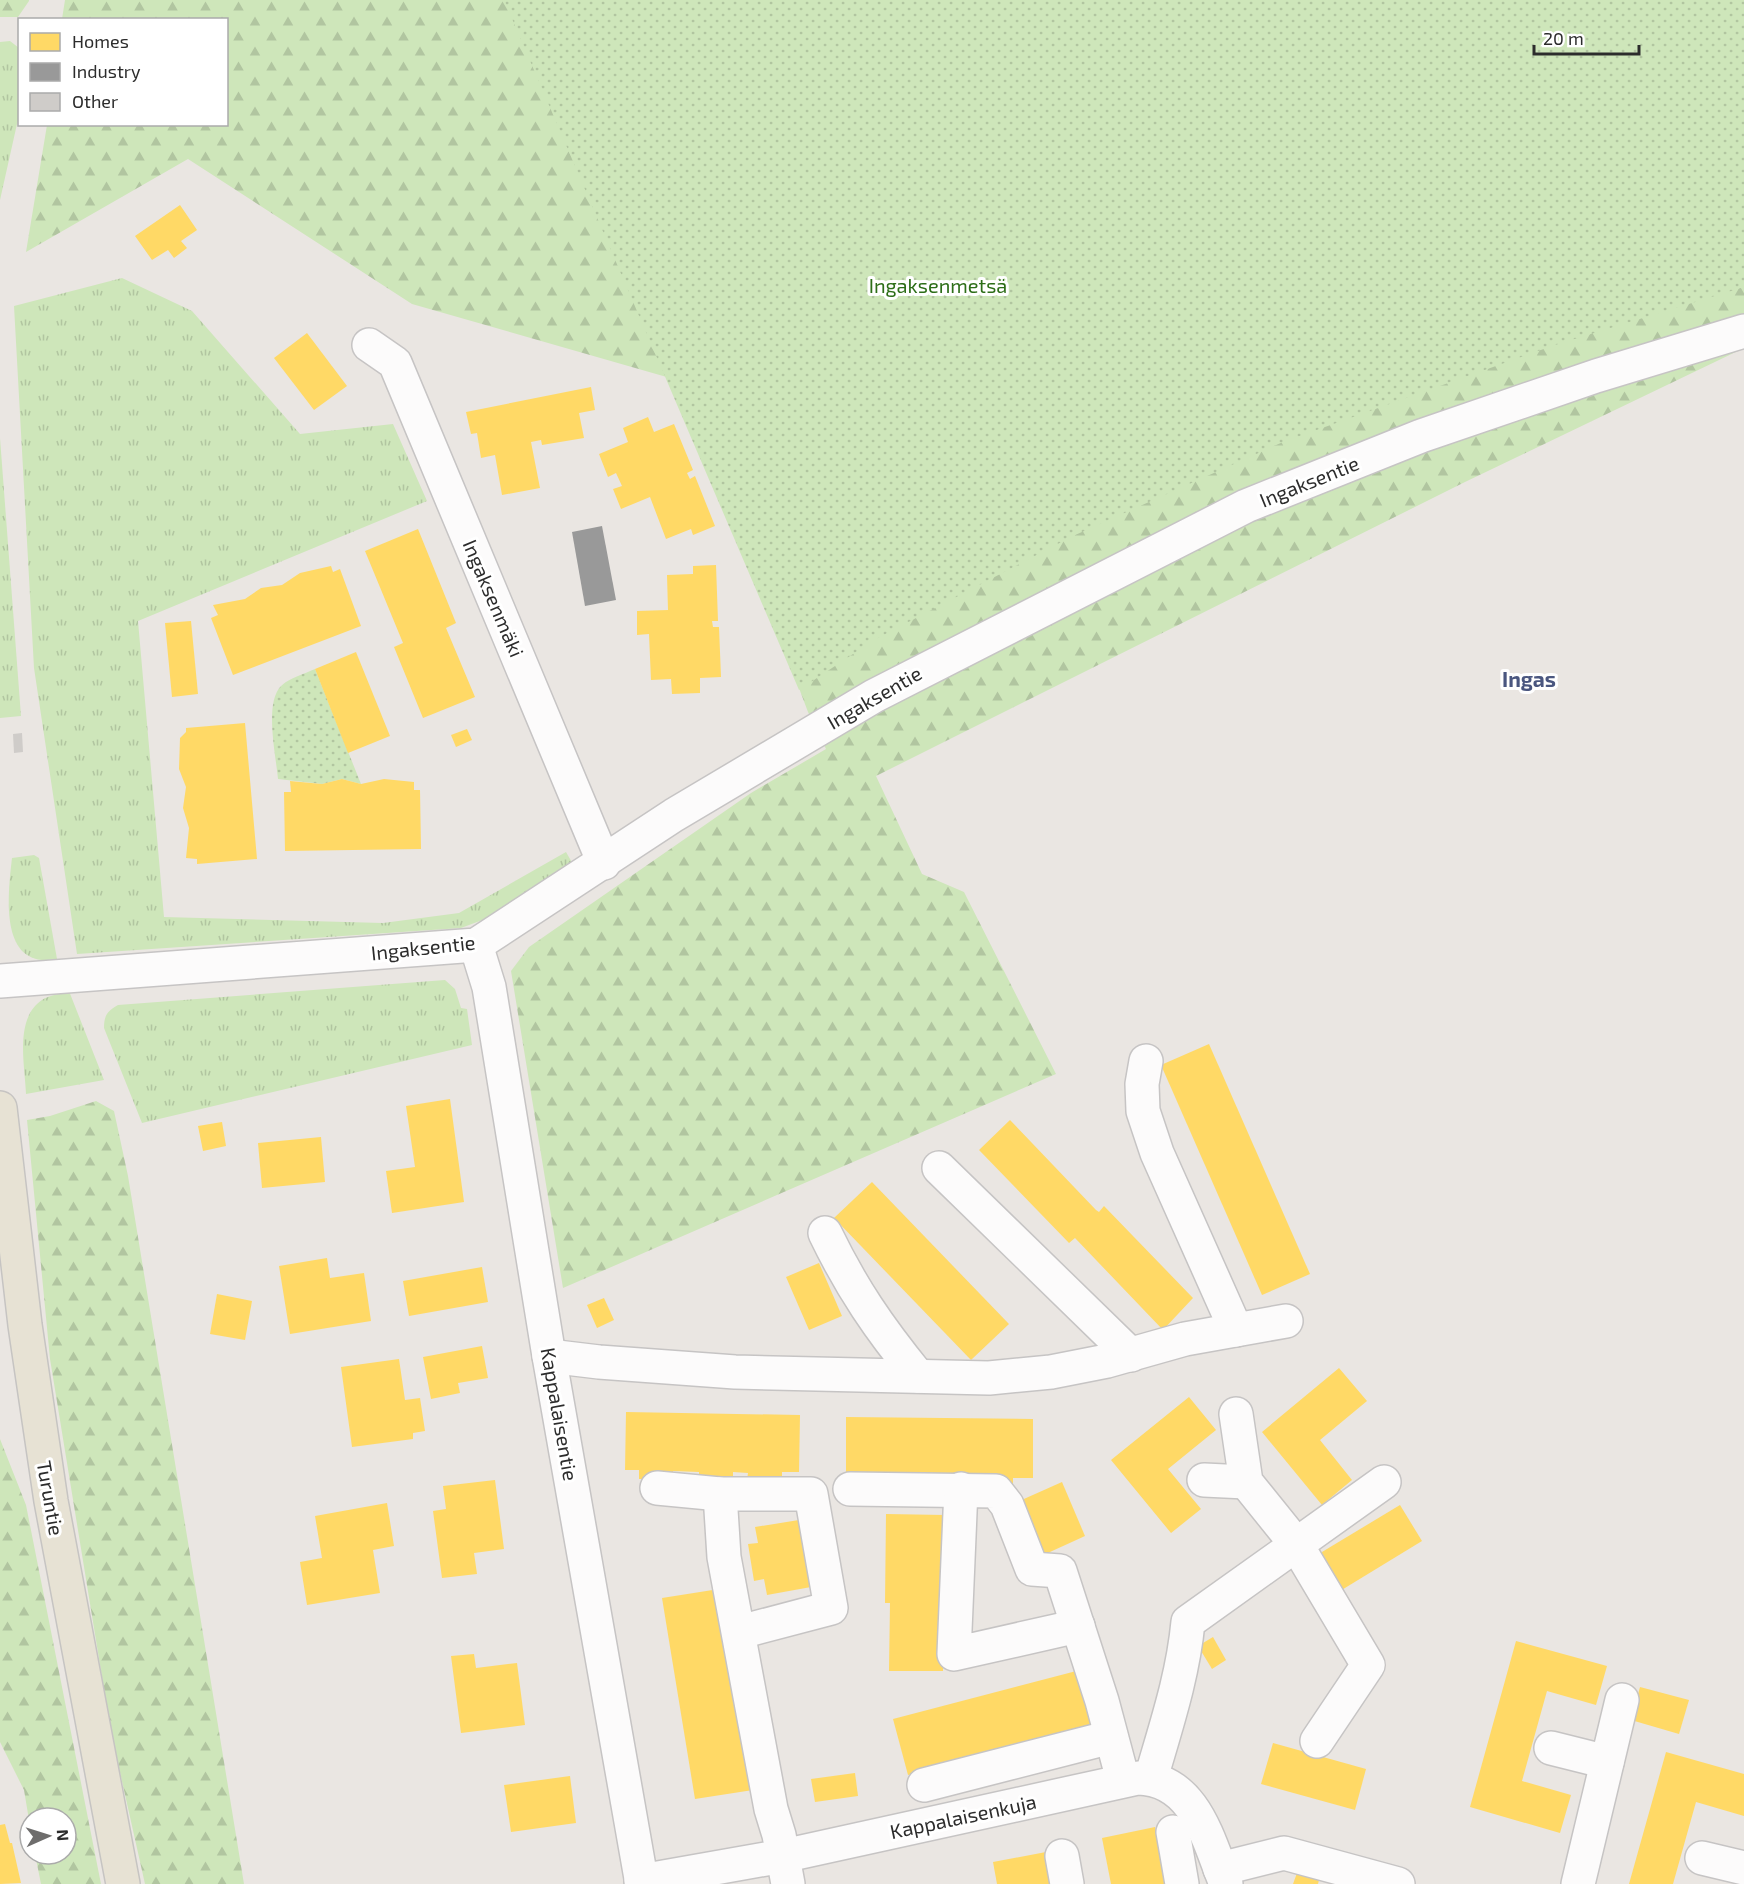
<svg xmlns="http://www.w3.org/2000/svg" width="1744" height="1884" font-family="'Exo 2',sans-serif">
	<defs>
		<pattern id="grass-tufts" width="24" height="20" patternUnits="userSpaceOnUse" patternTransform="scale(1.5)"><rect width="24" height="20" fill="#cee6ba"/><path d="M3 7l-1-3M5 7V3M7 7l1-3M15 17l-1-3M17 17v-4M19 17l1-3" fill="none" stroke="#b1c5a0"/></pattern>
		<pattern id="forest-firs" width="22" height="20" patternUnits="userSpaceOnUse" patternTransform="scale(1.5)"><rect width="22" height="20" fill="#cee6ba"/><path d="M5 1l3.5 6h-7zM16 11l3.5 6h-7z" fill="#b1c5a0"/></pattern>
		<pattern id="park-dots" width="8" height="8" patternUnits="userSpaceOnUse" patternTransform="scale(1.5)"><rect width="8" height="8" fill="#cee6ba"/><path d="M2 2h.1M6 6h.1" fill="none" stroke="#b1c5a0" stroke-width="1.8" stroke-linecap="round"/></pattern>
	</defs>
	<rect width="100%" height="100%" fill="#eae6e2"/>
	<g fill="url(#grass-tufts)">
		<polygon points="10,41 19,48 19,115 0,200 0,42"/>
		<polygon points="122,278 192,311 300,434 393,424 427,501 138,621 164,917 383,923 459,913 566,852 574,866 493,916 461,928 77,954 34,668 14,306"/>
		<polygon points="0,438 21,716 0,718"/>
		<path d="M34 855 39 858 57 959C0 970 7 900 12 858Z"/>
		<path d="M445 980 455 989 461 1008 467 1009 472 1045 142 1123 104 1028C104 1016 107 1011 118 1005Z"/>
		<path d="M69 991 104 1080 26 1094C25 1065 14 1019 42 1000 49 995 61 994 69 991Z"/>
	</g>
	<g fill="url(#forest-firs)">
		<polygon points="0,0 29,0 29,1 18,17 0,17"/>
		<polygon points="65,0 1744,0 1744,348 1465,482 876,776 922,874 964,892 1056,1074 563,1288 511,971 529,947 751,793 826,749 808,712 684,382 412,304 188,159 26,252 47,125 226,124 226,20 62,19"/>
		<polygon points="96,1101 114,1111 128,1176 244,1884 145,1884 111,1732 50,1359 27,1120 50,1116"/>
		<polygon points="0,1439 26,1505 101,1884 41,1884 35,1854 66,1854 66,1818 30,1818 30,1826 24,1790 0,1742"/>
	</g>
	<g fill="url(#park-dots)">
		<polygon points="504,0 1744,0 1744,287 1555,345 1283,442 1073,536 874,640 799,690"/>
		<path d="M315 669 361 784 342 779 322 784 278 779C276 756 264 703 281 686 289 678 304 674 315 669Z"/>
	</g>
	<g fill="#ffd966">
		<polygon points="180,205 197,230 181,241 187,248 174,258 168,250 152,260 135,236"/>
		<polygon points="307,333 347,386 314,410 274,358"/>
		<polygon points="591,387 595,410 579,413 584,438 542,445 541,440 531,442 540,488 502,495 495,455 481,458 477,433 471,434 466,412"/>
		<polygon points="648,417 654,432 674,424 693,470 687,473 690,479 695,476 715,526 693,535 691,529 666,539 650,497 621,509 613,489 622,486 616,473 608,477 599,454 628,442 623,428"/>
		<polygon points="418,529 456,623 446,628 475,697 423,718 394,647 403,643 365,551"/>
		<polygon points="716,565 718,621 712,621 713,627 719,627 721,677 700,678 700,693 672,694 671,679 651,680 649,634 637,635 637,611 668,610 667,575 693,574 693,566"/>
		<polygon points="331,566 333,572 340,569 361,626 233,675 211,618 218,615 213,605 245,599 261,588 282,585 300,573"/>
		<polygon points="191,621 198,694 172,697 165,623"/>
		<polygon points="356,652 390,736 348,753 315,669"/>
		<polygon points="245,723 257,859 197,864 197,859 186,858 189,828 183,808 186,787 179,769 180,738 186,732 186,728"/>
		<polygon points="467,729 472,740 456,747 451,735"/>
		<polygon points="342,779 361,784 384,779 414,782 414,790 420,790 421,849 285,851 284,792 291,792 290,781 322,784"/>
		<polygon points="1209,1044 1310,1274 1262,1295 1161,1065"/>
		<polygon points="450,1099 464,1202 392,1213 386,1171 415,1167 406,1106"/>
		<polygon points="1010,1120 1096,1210 1099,1212 1104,1206 1193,1298 1163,1330 1075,1238 1069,1243 979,1150"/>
		<polygon points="222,1122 226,1146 203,1151 198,1126"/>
		<polygon points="321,1137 325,1182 262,1188 258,1143"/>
		<polygon points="872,1182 1009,1324 971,1360 834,1218"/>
		<polygon points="327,1258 330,1278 364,1273 371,1321 290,1334 279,1266"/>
		<polygon points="819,1263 842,1316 809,1330 786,1277"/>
		<polygon points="482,1267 488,1302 409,1316 403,1281"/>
		<polygon points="217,1294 252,1301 245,1340 210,1334"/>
		<polygon points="604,1298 614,1320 597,1328 587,1305"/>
		<polygon points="482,1346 488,1378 458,1383 460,1393 431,1399 423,1357"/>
		<polygon points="399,1359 405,1400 420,1398 425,1431 413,1433 413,1439 352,1447 341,1367"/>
		<polygon points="1339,1368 1367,1401 1320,1440 1352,1480 1322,1505 1262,1432"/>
		<polygon points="1189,1397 1216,1430 1168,1469 1201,1509 1171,1533 1111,1460"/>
		<polygon points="626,1412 800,1415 799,1472 782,1472 782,1480 747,1480 748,1473 733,1472 733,1480 699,1479 699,1472 673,1471 673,1480 639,1479 639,1470 625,1470"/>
		<polygon points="846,1417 1033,1419 1033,1478 1013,1478 1013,1486 953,1485 846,1475"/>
		<polygon points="495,1480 504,1549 474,1553 477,1574 442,1578 433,1511 446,1509 443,1486"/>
		<polygon points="1062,1482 1085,1536 1039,1557 1015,1503"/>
		<polygon points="387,1503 394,1546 373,1550 380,1593 307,1605 300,1562 322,1558 315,1516"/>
		<polygon points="1400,1505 1422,1541 1340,1591 1317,1555"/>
		<polygon points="886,1514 945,1515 943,1671 889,1671 890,1603 885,1603"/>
		<polygon points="811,1518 822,1585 767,1595 764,1579 754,1581 748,1544 758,1543 755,1527"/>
		<polygon points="719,1589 753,1790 695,1799 662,1598"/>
		<polygon points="1213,1637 1226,1660 1212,1669 1198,1646"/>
		<polygon points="1516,1641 1607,1666 1596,1705 1547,1691 1522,1781 1571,1795 1560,1833 1470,1807"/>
		<polygon points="474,1654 476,1668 517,1663 525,1725 461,1733 451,1656"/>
		<polygon points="1084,1669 1098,1723 908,1775 893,1719"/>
		<polygon points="1640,1687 1689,1700 1679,1734 1631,1720"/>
		<polygon points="1273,1743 1366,1769 1355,1810 1261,1784"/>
		<polygon points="1666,1752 1744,1774 1744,1816 1696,1802 1673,1884 1629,1884"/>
		<polygon points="855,1773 858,1796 815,1802 811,1779"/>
		<polygon points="570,1776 576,1823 511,1832 504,1785"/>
		<polygon points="5,1824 10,1843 12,1843 21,1883 0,1884 0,1825"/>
		<polygon points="1155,1827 1166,1884 1111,1884 1102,1838"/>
		<polygon points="1046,1852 1052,1884 997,1884 993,1862"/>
		<polygon points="1297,1873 1319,1880 1318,1884 1293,1884"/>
	</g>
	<polygon fill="#999" points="602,526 616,600 585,606 572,532"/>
	<polygon fill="#cfccc9" points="22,733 23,752 14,753 13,734"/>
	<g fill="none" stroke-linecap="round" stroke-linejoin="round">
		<g stroke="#c6c4c4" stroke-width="36">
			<g id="minor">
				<polyline points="369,345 395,363 604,863"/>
				<polyline points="476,945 489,987 549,1356 642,1884"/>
				<polyline points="0,981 476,945 674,815 874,696 1246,506 1421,436 1596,376 1744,331"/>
				<polyline points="1146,1061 1142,1084 1143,1111 1157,1153 1236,1330"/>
				<polyline points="939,1168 1131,1355"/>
				<path d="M825 1233C852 1289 879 1328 918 1376"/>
				<polyline points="549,1356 599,1362 735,1372 989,1378 1051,1372 1107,1361 1185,1339 1286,1321"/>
				<polyline points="1236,1414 1246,1482 1296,1544 1368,1665 1317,1741"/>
				<polyline points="1204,1480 1246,1482"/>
				<polyline points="657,1488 720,1494 811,1494 831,1608 740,1632"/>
				<polyline points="850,1489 996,1491 1007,1505 1032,1569 1060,1571 1102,1701 1123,1780"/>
				<polyline points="961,1489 954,1654 1078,1626"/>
				<polyline points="720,1494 724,1557 771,1809 779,1835 788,1884"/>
				<polyline points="1551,1748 1607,1762"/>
				<path d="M1151 1778C1166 1726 1183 1676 1188 1622L1384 1482"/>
				<polyline points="924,1785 1111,1737"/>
				<polyline points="1173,1832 1182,1884"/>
				<polyline points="1062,1856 1067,1884"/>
				<polyline points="1702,1858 1744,1868"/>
				<polyline points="1220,1869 1284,1853 1398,1884"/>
				<path d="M641 1881 783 1856 1138 1778C1195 1779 1208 1840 1226 1884"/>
				<polyline points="1578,1884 1622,1700"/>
			</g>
		</g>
		<g stroke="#c6c4c2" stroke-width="36">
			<polyline id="major" points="0,1108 25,1325 51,1501 123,1884"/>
		</g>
		<use href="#minor" stroke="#fcfbfb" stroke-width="33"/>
		<use href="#major" stroke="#e7e2d4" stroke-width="33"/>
	</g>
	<g text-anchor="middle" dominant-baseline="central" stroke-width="6" stroke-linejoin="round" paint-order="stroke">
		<g font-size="20" fill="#2d6e18" stroke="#fff">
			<text x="938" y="285">Ingaksenmetsä</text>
		</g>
		<g font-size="20" fill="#2c2c2c" stroke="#fff">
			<text transform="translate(1309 481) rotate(-22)">Ingaksentie</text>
			<text transform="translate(494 598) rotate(67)">Ingaksenmäki</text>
			<text transform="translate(874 697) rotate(-30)">Ingaksentie</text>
			<text transform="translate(423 947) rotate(-6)">Ingaksentie</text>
			<text transform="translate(560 1414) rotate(80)">Kappalaisentie</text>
			<text transform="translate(51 1498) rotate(80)">Turuntie</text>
			<text transform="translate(963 1816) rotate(-12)">Kappalaisenkuja</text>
		</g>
		<g font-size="21" font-weight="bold" fill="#4a567f" stroke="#fff">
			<text x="1529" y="678">Ingas</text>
		</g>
	</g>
	<rect x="18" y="18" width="210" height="108" fill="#ffffff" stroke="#ababab" stroke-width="1.5"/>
	<rect x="30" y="33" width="30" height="18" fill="#ffd966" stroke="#ababab" stroke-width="1.5"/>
	<text x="72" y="48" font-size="18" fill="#2c2c2c">Homes</text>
	<rect x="30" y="63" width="30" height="18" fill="#999999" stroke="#ababab" stroke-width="1.5"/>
	<text x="72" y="78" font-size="18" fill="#2c2c2c">Industry</text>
	<rect x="30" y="93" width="30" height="18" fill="#cfccc9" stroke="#ababab" stroke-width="1.5"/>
	<text x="72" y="108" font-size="18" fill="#2c2c2c">Other</text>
	<g transform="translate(48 1836) rotate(87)"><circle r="28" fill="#ffffff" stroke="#ababab" stroke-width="1.5"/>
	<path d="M0-4.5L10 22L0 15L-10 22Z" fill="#6e6d6c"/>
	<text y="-9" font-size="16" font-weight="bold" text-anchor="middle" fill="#2c2c2c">N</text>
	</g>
	<path d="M1534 45v9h105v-9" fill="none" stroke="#2c2c2c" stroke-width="3"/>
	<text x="1543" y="45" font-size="18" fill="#2c2c2c" stroke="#ffffff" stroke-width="4.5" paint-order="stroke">20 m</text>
</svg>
